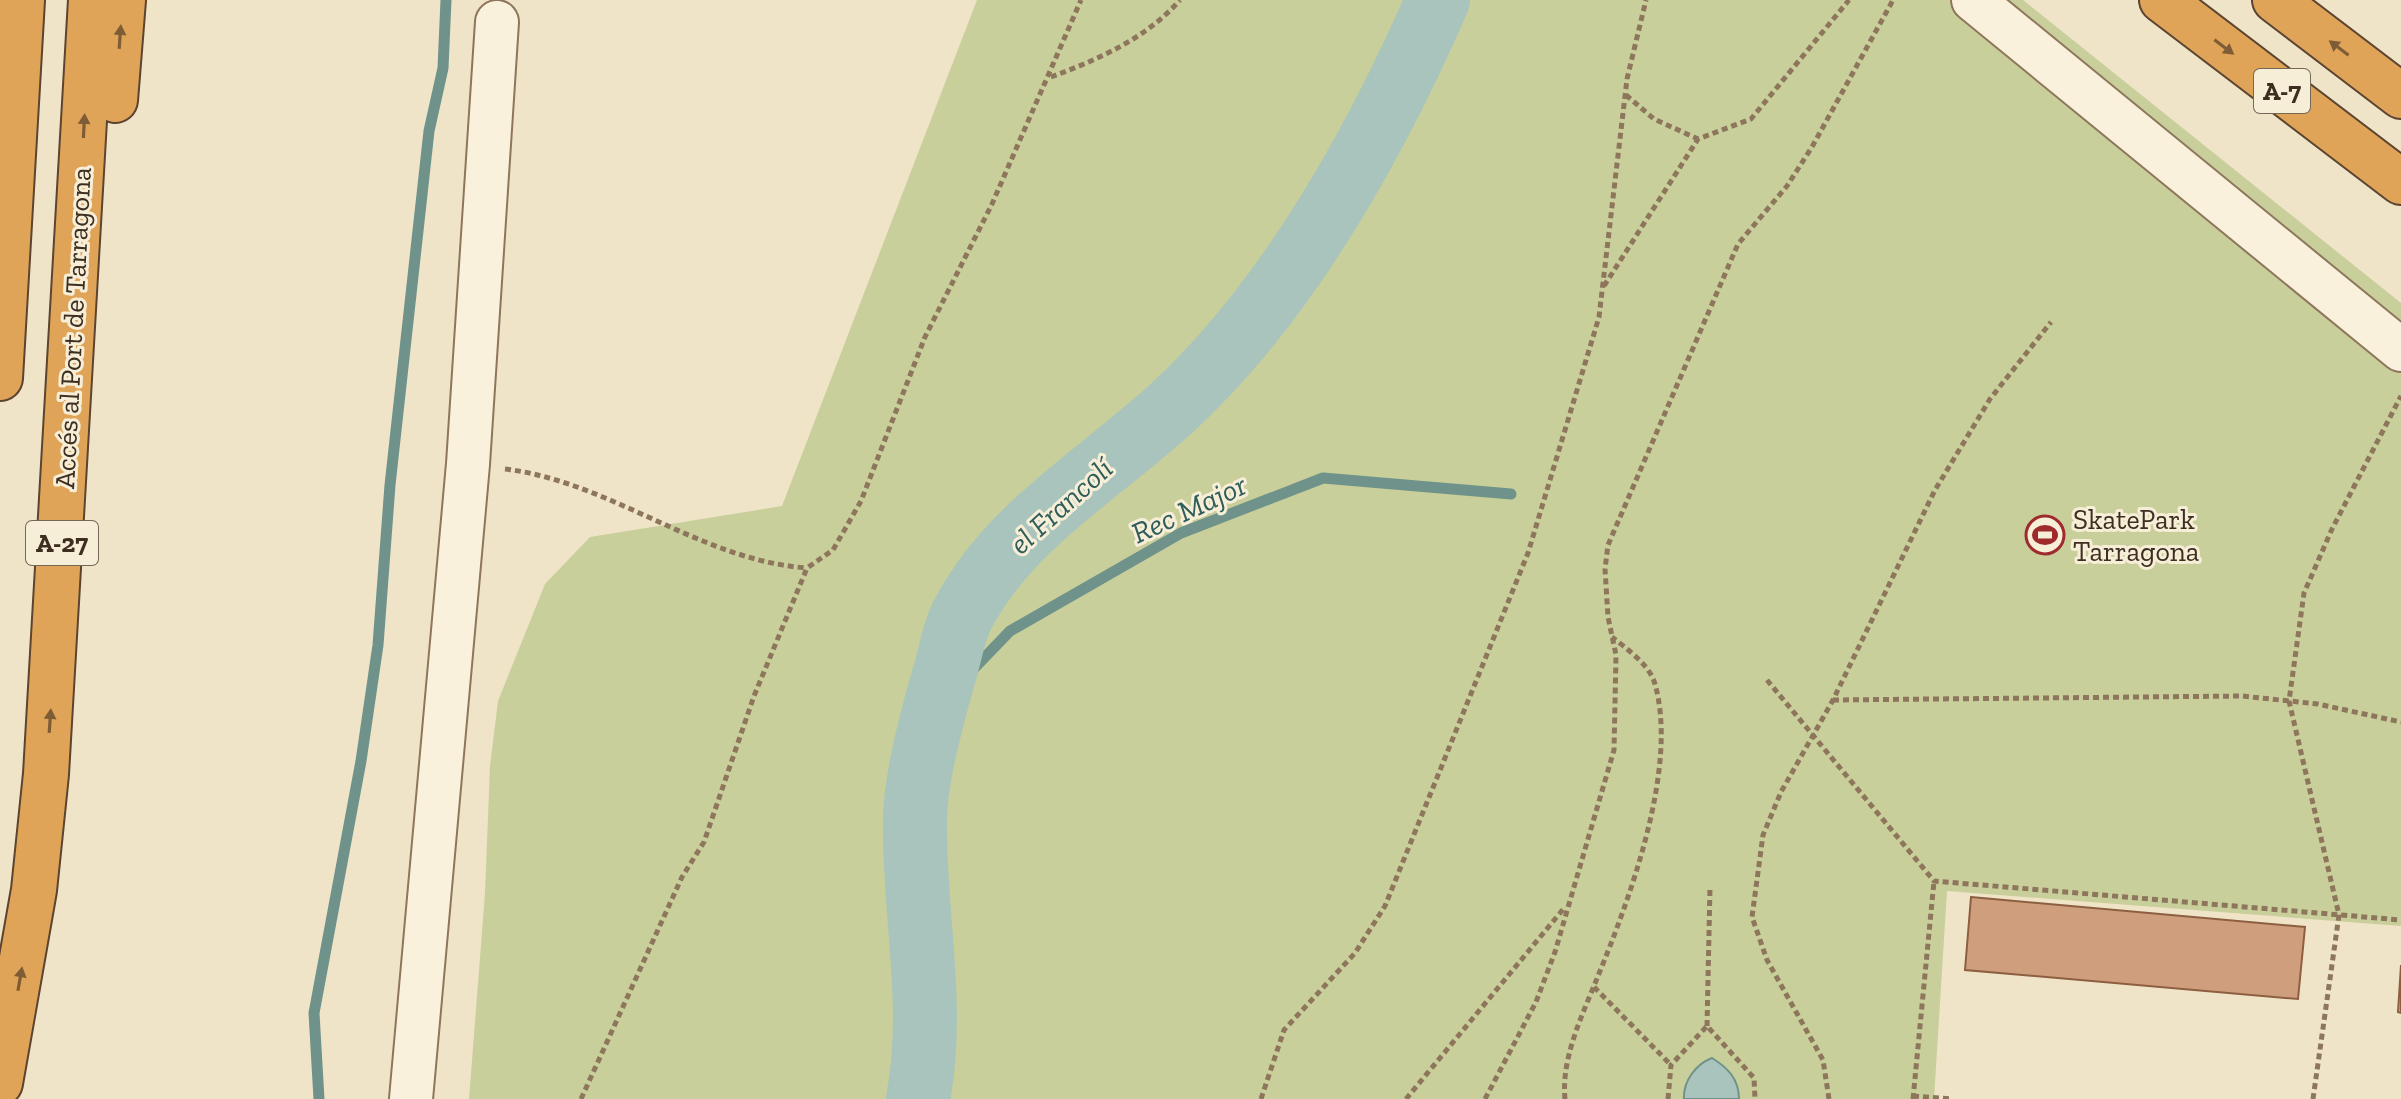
<svg xmlns="http://www.w3.org/2000/svg" width="2401" height="1099" font-family="'Zilla Slab',serif">
	<rect width="100%" height="100%" fill="#f0e4c8"/>
	<polygon fill="#c9cf9b" points="977,0 2023,0 2401,303 2401,926 1947,891 1934,1099 469,1099 485,893 490,766 498,701 545,584 590,537 782,506"/>
	<path fill="#a9c4bc" stroke="#6f938a" stroke-width="2" d="M1712 1058C1728 1068 1739 1079 1739 1099H1684C1683 1081 1696 1064 1712 1058Z"/>
	<g fill="none" stroke-linecap="round" stroke-linejoin="round">
		<g stroke="#6f938a" stroke-width="11">
			<polyline points="934,710 1010,631 1181,533 1323,478 1511,494"/>
			<polyline points="319,1099 314,1013 361,761 378,645 390,485 429,131 443,68 446,0"/>
		</g>
		<path stroke="#a9c4bc" stroke-width="64" d="M918 1099C936 1005 913 911 915 817 916 778 932 717 943 679 950 658 953 631 964 612 1011 524 1103 472 1174 406 1290 298 1375 144 1438 0"/>
	</g>
	<g fill="#cf9f7d" stroke="#8d5f41" stroke-width="2">
		<polygon points="1971,897 2305,927 2298,999 1965,970"/>
		<polygon points="2401,965 2401,1013 2398,1012"/>
	</g>
	<g fill="none" stroke-linecap="round" stroke-linejoin="round">
		<g stroke="#8d765c" stroke-width="46">
			<g id="minor">
				<polyline points="1973,0 2401,350"/>
				<polyline points="411,1099 468,464 497,22"/>
			</g>
		</g>
		<g stroke="#5b4430" stroke-width="48">
			<g id="highway">
				<polyline points="2162,0 2401,182"/>
				<polyline points="2275,0 2401,96"/>
				<polyline points="115,100 123,0"/>
				<polyline points="0,378 22,0"/>
				<polyline points="0,1083 34,890 46,774 91,0"/>
			</g>
		</g>
		<g stroke="#8d765c" stroke-width="5" stroke-dasharray="6 4" stroke-linecap="butt">
			<path d="M1051 77C1097 60 1147 38 1180 0"/>
			<polyline points="1626,95 1654,119 1698,139"/>
			<polyline points="1604,286 1698,139 1751,119 1849,0"/>
			<path d="M505 469C612 482 699 560 807 568"/>
			<polyline points="1767,680 1934,881 2401,920"/>
			<polyline points="1833,700 2242,696 2318,704 2401,722"/>
			<polyline points="1594,987 1671,1065"/>
			<polyline points="1707,1026 1710,887"/>
			<polyline points="1913,1096 1952,1099"/>
			<polyline points="581,1099 682,877 704,842 754,696 807,568 833,550 861,501 925,337 992,204 1081,0"/>
			<polyline points="1261,1099 1284,1030 1355,953 1385,906 1528,553 1599,317 1627,79 1646,0"/>
			<polyline points="1406,1099 1565,907"/>
			<polyline points="1485,1099 1536,1002 1555,952 1614,750 1616,655 1608,617 1605,569 1608,545 1738,244 1787,186 1812,147 1893,0"/>
			<path d="M1565 1099C1561 1057 1583 1014 1598 976 1630 898 1680 764 1654 681 1648 664 1626 648 1612 637"/>
			<polyline points="1668,1099 1671,1065 1707,1026 1754,1078 1755,1099"/>
			<polyline points="1829,1099 1823,1060 1767,960 1752,917 1763,835 1781,792 1833,700 1935,490 1990,399 2051,322"/>
			<polyline points="1913,1099 1934,881"/>
			<polyline points="2313,1099 2339,915 2289,701 2304,593 2332,529 2401,396"/>
		</g>
		<use href="#minor" stroke="#faf1dc" stroke-width="42"/>
		<use href="#highway" stroke="#e0a458" stroke-width="44"/>
	</g>
	<defs><path id="oneway-solid" d="M-6-.8H1V-3.2L6.5 0L1 3.2V.8H-6Z" transform="scale(2)"/></defs>
	<g fill="#7e5d36">
		<use href="#oneway-solid" transform="translate(120 37) rotate(-86)"/>
		<use href="#oneway-solid" transform="translate(2224 47) rotate(37)"/>
		<use href="#oneway-solid" transform="translate(2339 48) rotate(-143)"/>
		<use href="#oneway-solid" transform="translate(84 126) rotate(-87)"/>
		<use href="#oneway-solid" transform="translate(50 721) rotate(-86)"/>
		<use href="#oneway-solid" transform="translate(20 979) rotate(-80)"/>
	</g>
	<defs>
		<g id="stadium-ring" transform="scale(2)"><circle r="9.5" fill="#f7eed8" stroke="#9e2a2b" stroke-width="1.5"/><path d="M0-5a6.5 5 0 1 0 0 10a6.5 5 0 1 0 0-10ZM-3.5-1.8h7v3.6h-7Z" fill="#9e2a2b"/></g>
	</defs>
	<g fill-rule="evenodd">
		<use href="#stadium-ring" x="2045" y="535"/>
	</g>
	<g text-anchor="middle" dominant-baseline="central" stroke-width="6" stroke-linejoin="round" paint-order="stroke">
		<g fill="#f7eed8" stroke="#756857" stroke-width="2">
			<rect x="2254" y="69" width="56" height="44" rx="6"/>
			<rect x="26" y="521" width="72" height="44" rx="6"/>
		</g>
		<g font-size="26" font-weight="bold" fill="#3d2e20">
			<text x="2282" y="91">A-7</text>
			<text x="62" y="543">A-27</text>
		</g>
		<g font-size="28" fill="#3d2e20" stroke="#f7eed8">
			<text transform="translate(73 328) rotate(-87)">Accés al Port de Tarragona</text>
		</g>
		<g font-size="28" fill="#3d2e20" stroke="#f7eed8" text-anchor="start">
			<text x="2073" y="519">SkatePark<tspan x="2073" dy="32">Tarragona</tspan></text>
		</g>
		<g font-size="30" font-style="italic" fill="#2f5d5a" stroke="#f7eed8">
			<text transform="translate(1061 506) rotate(-42)">el Francolí</text>
			<text transform="translate(1189 509) rotate(-25)">Rec Major</text>
		</g>
	</g>
</svg>
